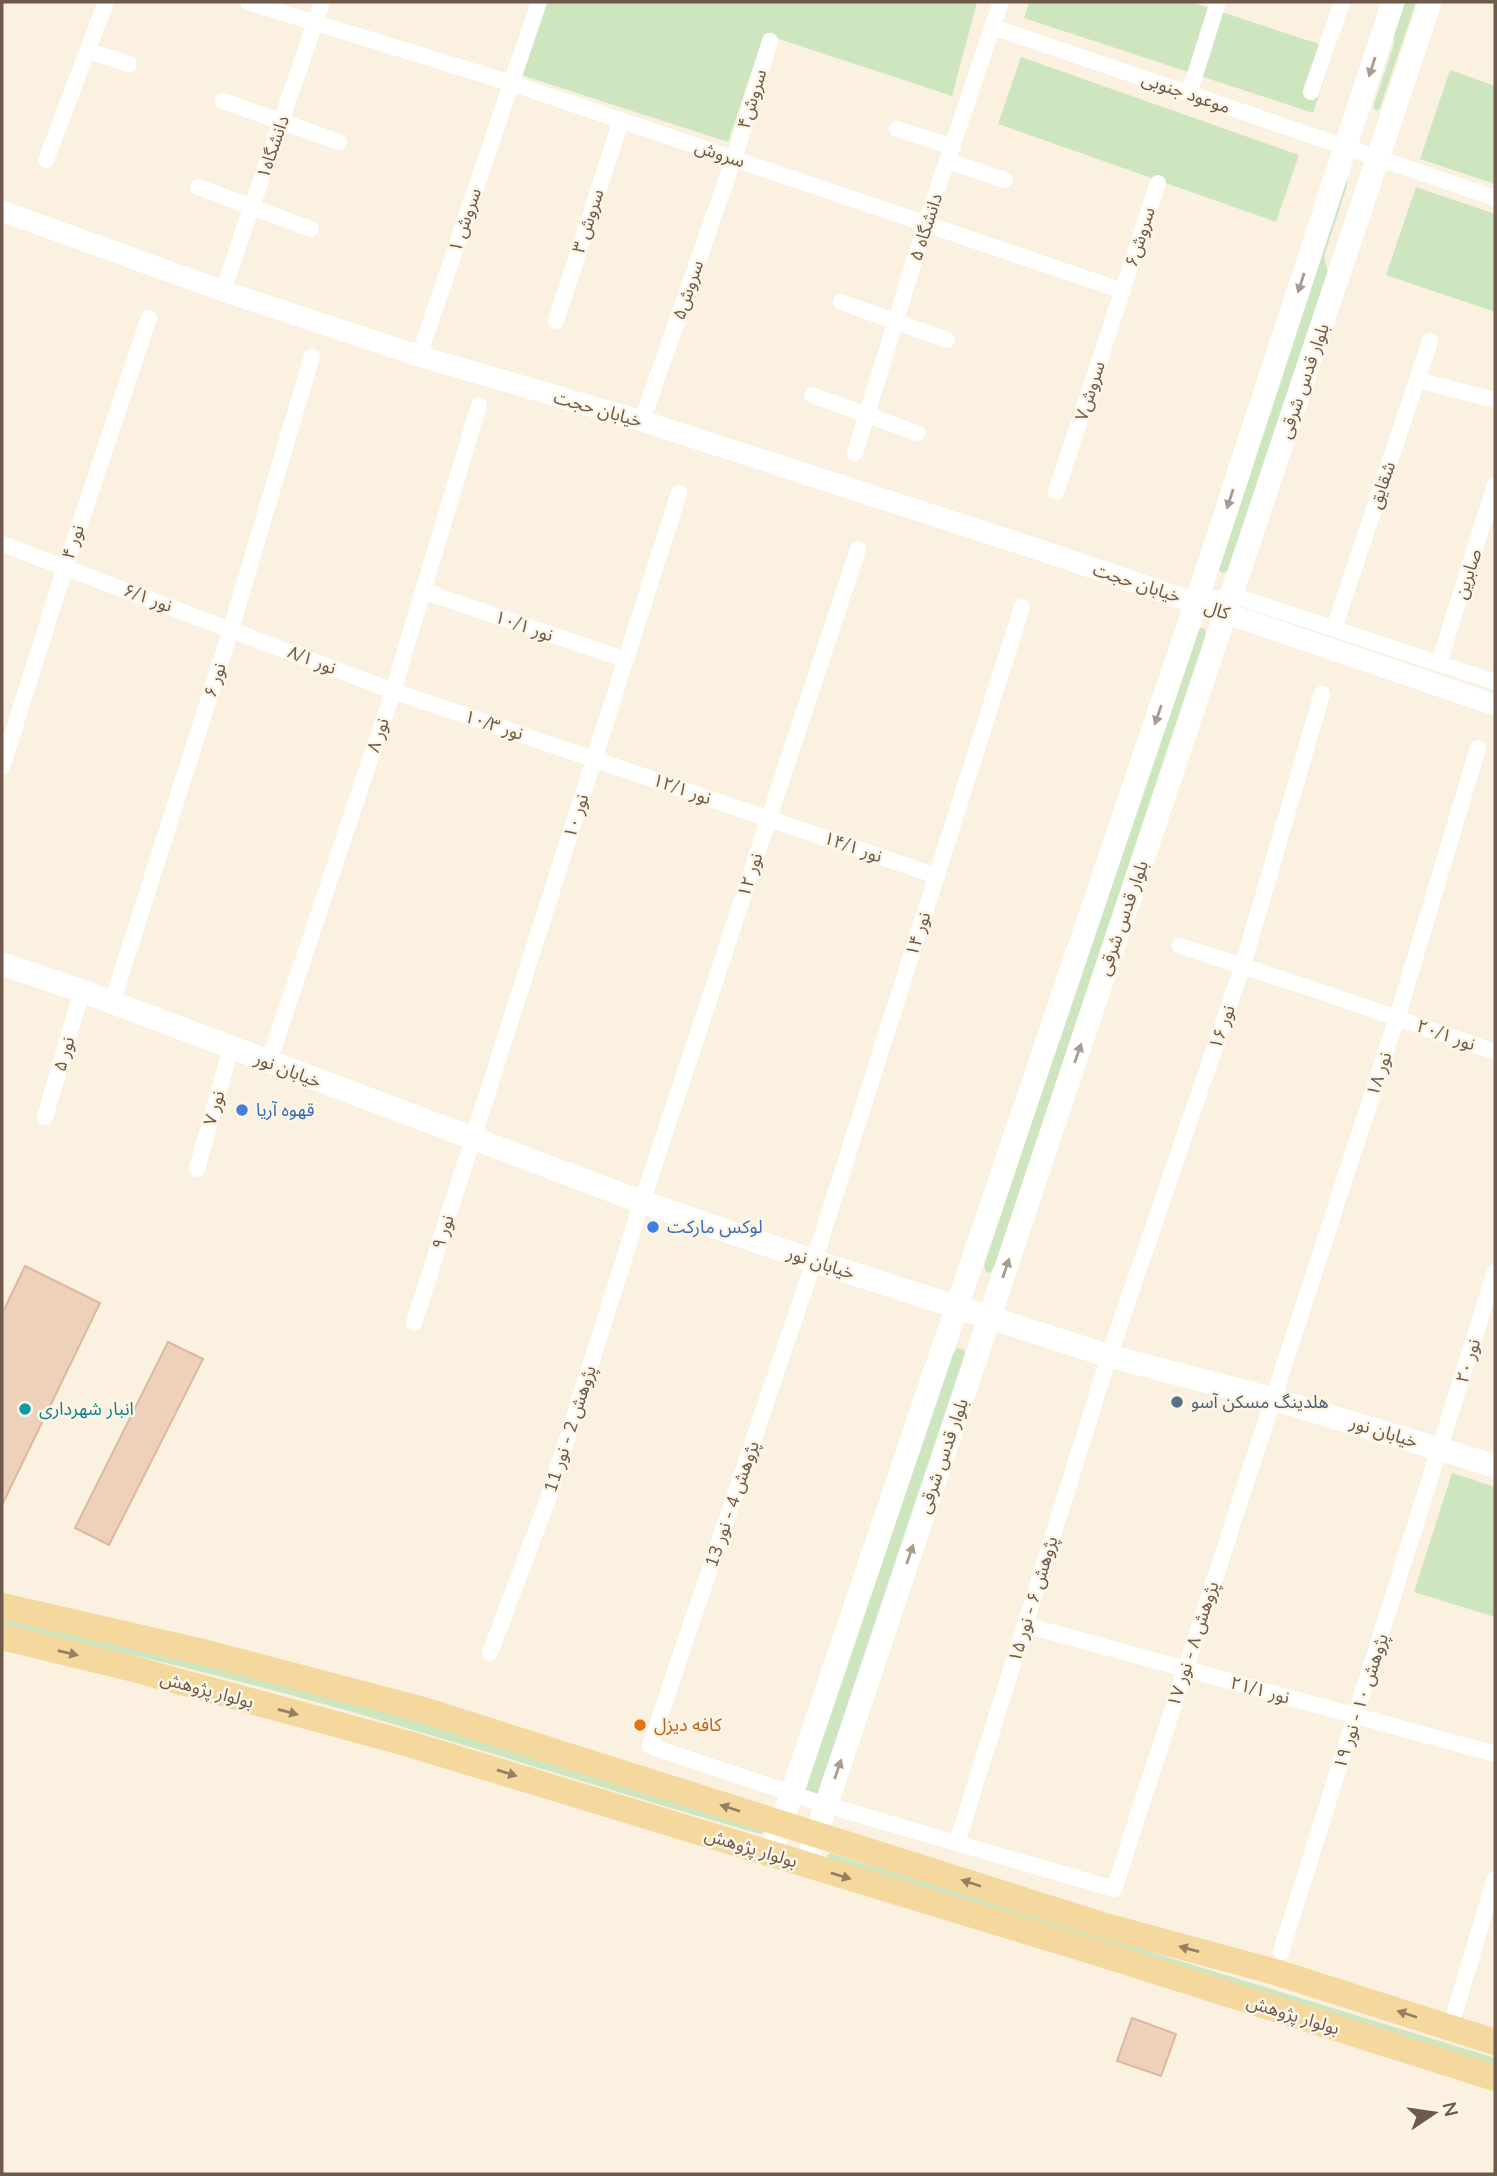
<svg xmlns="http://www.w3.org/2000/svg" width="1497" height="2176" font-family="'Nunito Sans','Noto Sans Arabic',sans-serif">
	<rect width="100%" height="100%" fill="#faf1e0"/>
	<g fill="#cee6c0">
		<polygon points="547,2 977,2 952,96 764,34 728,142 515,73"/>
		<polygon points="1029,2 1191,2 1334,49 1313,113 1024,18"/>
		<polygon points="1401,2 1416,2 1380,108 1377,111 1374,109 1374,104 1394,44 1393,25"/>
		<polygon points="1021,57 1299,155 1276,222 998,124"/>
		<polygon points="1450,70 1495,86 1495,184 1420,159"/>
		<polygon points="1343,180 1347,180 1347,186 1324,256 1328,273 1231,567 1227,571 1222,573 1218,570"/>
		<polygon points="1416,187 1495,214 1495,312 1386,275"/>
		<polygon points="1197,628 1203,628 1206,631 1205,638 995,1265 990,1273 986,1272 984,1266"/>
		<polygon points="957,1348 963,1349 966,1354 965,1362 817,1796 805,1792 952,1355"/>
		<polygon points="1452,1473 1495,1487 1495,1617 1414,1592"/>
		<path d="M2 1616 224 1668 468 1735 764 1829 763 1833 760 1834C637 1799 516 1760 393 1724 264 1685 133 1655 2 1624Z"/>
		<polygon points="830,1853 1495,2058 1495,2066 828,1859 827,1855"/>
	</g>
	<g fill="#edd1ba" stroke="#deb89c" stroke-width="2">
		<polygon points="25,1266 100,1303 2,1505 2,1314"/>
		<polygon points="168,1342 203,1359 109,1545 75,1528"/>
		<polygon points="1132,2018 1176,2034 1161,2076 1117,2061"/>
	</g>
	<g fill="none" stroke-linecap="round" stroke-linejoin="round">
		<g stroke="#fff" stroke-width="16">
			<polyline points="248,2 511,83 1123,291"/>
			<polyline points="993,27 1495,198"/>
			<polyline points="88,51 129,64"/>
			<polyline points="1311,92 1342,2"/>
			<polyline points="1189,94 1218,2"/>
			<polyline points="223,101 339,142"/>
			<polyline points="897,129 953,147"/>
			<polyline points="46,160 106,2"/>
			<polyline points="948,161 1005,180"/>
			<polyline points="198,187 311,229"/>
			<polyline points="223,291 322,2"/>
			<polyline points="841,302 947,340"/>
			<polyline points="556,321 621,121"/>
			<polyline points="419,356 539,2"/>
			<polyline points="1417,380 1495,400"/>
			<polyline points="812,395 917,433"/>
			<polyline points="642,421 734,158 770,41"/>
			<polyline points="855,453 926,223 1001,2"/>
			<polyline points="1056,492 1158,183"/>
			<polyline points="2,544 393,691 937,876"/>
			<polyline points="423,591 626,660"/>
			<polyline points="1196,603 1232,595 1495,682"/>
			<polyline points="1022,607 814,1261 650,1746 826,1805 1114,1889 1397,1018 1478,748"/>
			<polyline points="1334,628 1430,341"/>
			<polyline points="1439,663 1495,485"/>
			<polyline points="2,767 65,568 149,318"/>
			<polyline points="1180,946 1316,990 1495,1052"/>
			<polyline points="112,1003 231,629 312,356"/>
			<polyline points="269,1062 393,691 479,405"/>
			<polyline points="45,1117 82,991"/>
			<polyline points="197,1169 231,1048"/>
			<polyline points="414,1323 679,493"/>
			<polyline points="1025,1625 1495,1754"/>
			<polyline points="490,1653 548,1499 642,1202 858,549"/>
			<polyline points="957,1843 1109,1356 1243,965 1322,694"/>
			<polyline points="1281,1952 1495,1272"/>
			<polyline points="1450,2028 1495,1879"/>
		</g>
		<polyline stroke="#fff" stroke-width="21" points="2,211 223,291 419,356 642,421 1040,550 1495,705"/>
		<g stroke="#fff" stroke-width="23">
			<polyline points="2,964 82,991 642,1202 814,1261 1109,1356 1273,1399 1495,1466"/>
			<polyline points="771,1854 1196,603 1393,2"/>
			<polyline points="806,1865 1430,2"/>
		</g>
		<g stroke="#f4d89d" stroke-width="26">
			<polyline points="2,1606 207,1653 420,1709 1102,1925 1275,1972 1495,2042"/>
			<polyline points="2,1637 126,1667 409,1744 1095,1952 1495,2078"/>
		</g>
	</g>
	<defs><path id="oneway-solid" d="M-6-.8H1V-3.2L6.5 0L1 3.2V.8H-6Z" transform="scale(1.75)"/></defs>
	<g fill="#a89b92">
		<use href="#oneway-solid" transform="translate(1372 67) rotate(108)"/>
		<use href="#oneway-solid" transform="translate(1301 283) rotate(108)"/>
		<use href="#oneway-solid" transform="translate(1230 499) rotate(108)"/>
		<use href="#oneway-solid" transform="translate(1158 715) rotate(109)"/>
		<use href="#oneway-solid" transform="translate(1078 1053) rotate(-71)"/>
		<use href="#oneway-solid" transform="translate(1006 1268) rotate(-71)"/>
		<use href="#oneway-solid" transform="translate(910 1554) rotate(-71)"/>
		<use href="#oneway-solid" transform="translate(838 1769) rotate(-71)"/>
	</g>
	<g fill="#967f63">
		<use href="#oneway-solid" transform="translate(68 1653) rotate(13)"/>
		<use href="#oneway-solid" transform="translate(288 1712) rotate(15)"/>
		<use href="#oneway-solid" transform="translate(507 1773) rotate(17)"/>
		<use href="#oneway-solid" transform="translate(730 1808) rotate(-162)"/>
		<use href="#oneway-solid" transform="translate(841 1876) rotate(17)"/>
		<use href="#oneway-solid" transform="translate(971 1883) rotate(-162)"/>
		<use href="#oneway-solid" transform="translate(1189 1949) rotate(-165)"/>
		<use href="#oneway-solid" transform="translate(1407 2014) rotate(-162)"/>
	</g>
	<g fill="#3f7fe0" stroke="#fdf5e6" stroke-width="2.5">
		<circle cx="242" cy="1110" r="7"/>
		<circle cx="653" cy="1227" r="7"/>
	</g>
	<circle fill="#5c6f8a" stroke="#fdf5e6" stroke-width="2.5" cx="1177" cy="1402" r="7"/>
	<circle fill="#0f9aa8" stroke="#fdf5e6" stroke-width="2.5" cx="25" cy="1409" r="7"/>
	<circle fill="#e8710a" stroke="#fdf5e6" stroke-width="2.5" cx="640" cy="1725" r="7"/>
	<g text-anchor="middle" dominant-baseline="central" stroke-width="5" stroke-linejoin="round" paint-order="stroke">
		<g font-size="18" fill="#6e594a" stroke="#fdf5e6">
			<text transform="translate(1186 93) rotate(19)">موعود جنوبی</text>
			<text transform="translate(752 99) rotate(-73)">سروش۴</text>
			<text transform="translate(273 147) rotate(-71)">دانشگاه۱</text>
			<text transform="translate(720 154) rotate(18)">سروش</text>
			<text transform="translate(465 220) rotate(-71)">سروش ۱</text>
			<text transform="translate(588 221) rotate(-72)">سروش ۳</text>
			<text transform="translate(926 227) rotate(-72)">دانشگاه ۵</text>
			<text transform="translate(1140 237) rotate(-72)">سروش۶</text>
			<text transform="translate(688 290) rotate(-71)">سروش۵</text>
			<text transform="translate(1304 381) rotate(-71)">بلوار قدس شرقی</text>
			<text transform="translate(1090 391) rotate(-72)">سروش۷</text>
			<text transform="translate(598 409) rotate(16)">خیابان حجت</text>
			<text transform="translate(1382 485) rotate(-71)">شقایق</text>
			<text transform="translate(73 542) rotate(-71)">نور ۴</text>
			<text transform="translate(1468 574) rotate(-72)">صابرین</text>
			<text transform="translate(1137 583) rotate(18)">خیابان حجت</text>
			<text transform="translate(148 598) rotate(20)">نور ۶/۱</text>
			<text transform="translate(1217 610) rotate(19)">کال</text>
			<text transform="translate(524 626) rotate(19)">نور ۱۰/۱</text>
			<text transform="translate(312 660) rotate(21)">نور ۸/۱</text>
			<text transform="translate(215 680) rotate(-72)">نور ۶</text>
			<text transform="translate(494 725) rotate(18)">نور ۱۰/۳</text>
			<text transform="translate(378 735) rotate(-72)">نور ۸</text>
			<text transform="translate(682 789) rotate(19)">نور ۱۲/۱</text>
			<text transform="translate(576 816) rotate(-72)">نور ۱۰</text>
			<text transform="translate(853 847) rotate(19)">نور ۱۴/۱</text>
			<text transform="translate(750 875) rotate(-72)">نور ۱۲</text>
			<text transform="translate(1123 918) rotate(-71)">بلوار قدس شرقی</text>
			<text transform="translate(918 934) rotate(-72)">نور ۱۴</text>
			<text transform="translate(1222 1027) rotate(-71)">نور ۱۶</text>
			<text transform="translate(1446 1035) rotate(19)">نور ۲۰/۱</text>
			<text transform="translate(64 1054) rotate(-74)">نور ۵</text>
			<text transform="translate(288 1070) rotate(21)">خیابان نور</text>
			<text transform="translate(1379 1074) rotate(-72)">نور ۱۸</text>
			<text transform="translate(214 1108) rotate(-74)">نور ۷</text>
			<text transform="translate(443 1232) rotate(-72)">نور ۹</text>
			<text transform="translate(821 1263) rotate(18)">خیابان نور</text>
			<text transform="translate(1468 1361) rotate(-73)">نور ۲۰</text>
			<text transform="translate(570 1429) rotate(-72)">پژوهش 2 - نور 11</text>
			<text transform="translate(1384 1432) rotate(17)">خیابان نور</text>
			<text transform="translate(943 1456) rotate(-71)">بلوار قدس شرقی</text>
			<text transform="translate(732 1504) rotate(-71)">پژوهش 4 - نور 13</text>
			<text transform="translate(1033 1599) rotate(-73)">پژوهش ۶ - نور ۱۵</text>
			<text transform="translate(1193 1644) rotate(-72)">پژوهش ۸ - نور ۱۷</text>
			<text transform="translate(207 1690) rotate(15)">بولوار پژوهش</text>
			<text transform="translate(1260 1690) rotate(15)">نور ۲۱/۱</text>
			<text transform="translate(1361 1701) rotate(-72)">پژوهش ۱۰ - نور ۱۹</text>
			<text transform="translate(751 1848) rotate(17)">بولوار پژوهش</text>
			<text transform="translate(1293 2015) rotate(17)">بولوار پژوهش</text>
		</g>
		<g font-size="18" fill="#366cbe" stroke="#fdf5e6" text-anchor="start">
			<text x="256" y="1110">قهوه آریا</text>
			<text x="667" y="1227">لوکس مارکت</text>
		</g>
		<g font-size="18" fill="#4e5e75" stroke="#fdf5e6" text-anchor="start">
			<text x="1191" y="1402">هلدینگ مسکن آسو</text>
		</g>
		<g font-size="18" fill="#0d838f" stroke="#fdf5e6" text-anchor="start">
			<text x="39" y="1409">انبار شهرداری</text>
		</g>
		<g font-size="18" fill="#c56008" stroke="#fdf5e6" text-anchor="start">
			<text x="654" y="1725">کافه دیزل</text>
		</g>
	</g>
	<rect width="1497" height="2176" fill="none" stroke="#6e594a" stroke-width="7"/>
	<g transform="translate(1434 2113) rotate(77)" stroke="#fdf5e6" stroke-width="5" paint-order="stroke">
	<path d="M0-5L12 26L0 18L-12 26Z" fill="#6e594a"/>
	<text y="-10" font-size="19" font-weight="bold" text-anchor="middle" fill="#6e594a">N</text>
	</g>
</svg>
